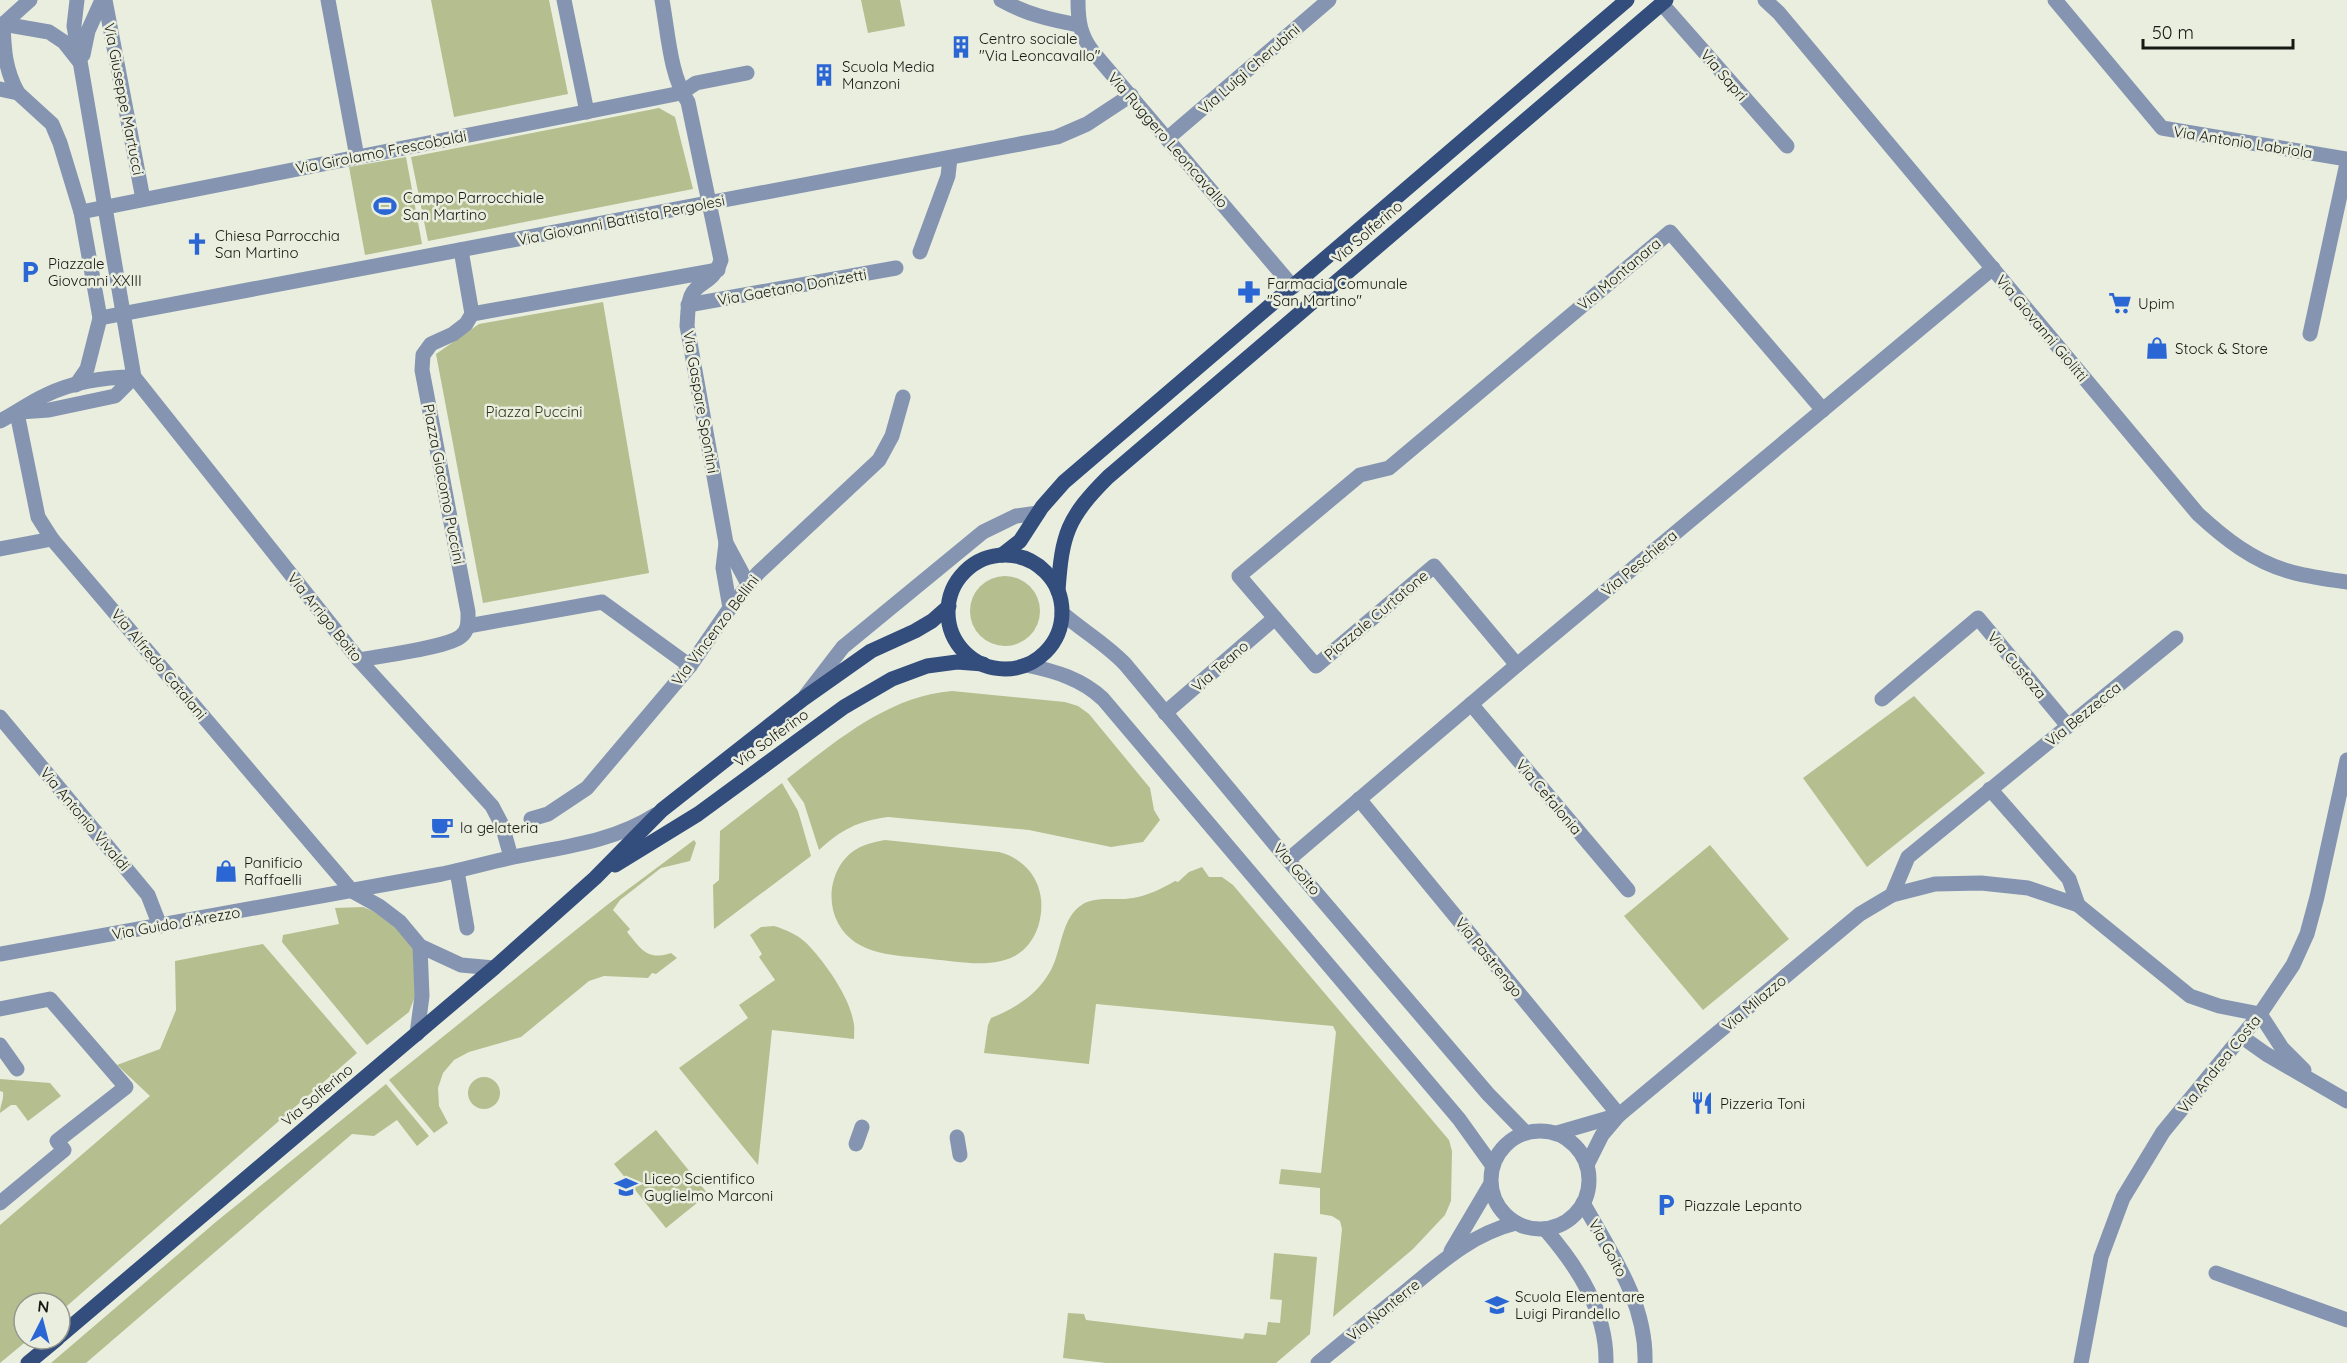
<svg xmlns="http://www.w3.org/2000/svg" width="2347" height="1363" font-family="Quicksand,sans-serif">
	<rect width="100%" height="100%" fill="#eaeedf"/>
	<g fill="#b4be8f">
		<polygon points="431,0 549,0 568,94 454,117"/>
		<polygon points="861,0 900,0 905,26 868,33"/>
		<polygon points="659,108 675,117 693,189 428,241 411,157"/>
		<polygon points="406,157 422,244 365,255 349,167"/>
		<polygon points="603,302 649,573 483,603 436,354 479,324"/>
		<circle cx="1005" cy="611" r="35"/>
		<path d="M952 691 1065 702 1078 706 1089 714 1150 788 1154 810 1160 820 1143 842 1111 847 1029 830 888 817C858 821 842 829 819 850L804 803 787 779C835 742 888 696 952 691Z"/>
		<polygon points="1914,696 1985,773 1867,867 1803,778"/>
		<polygon points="782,783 798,811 811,856 714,929 713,885 719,880 720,831"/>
		<path d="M694 840 696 843 690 861 661 868 620 900 613 910 630 929 627 932C641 949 647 961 671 953L677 958 656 974 652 973 648 978 604 976 589 981 521 1037 469 1052 454 1060 443 1073 438 1088 439 1106 448 1123 434 1133 389 1080 607 905Z"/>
		<path d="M885 840 999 852C1016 856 1032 869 1038 886 1043 900 1042 914 1038 927 1021 975 971 963 931 959 898 955 856 957 838 923 825 899 832 865 855 850 864 844 875 842 885 840Z"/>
		<polygon points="1710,845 1789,939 1703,1010 1624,916"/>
		<path d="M1202 867 1209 877H1222L1233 885 1449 1140 1452 1151 1451 1201 1445 1215 1413 1249 1333 1317 1342 1229 1340 1221 1332 1216 1320 1214V1188L1279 1184 1281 1169 1321 1173 1336 1032 1333 1026 1096 1004 1089 1064 984 1053 988 1025 991 1018C1017 1007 1037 995 1051 970 1062 950 1061 917 1083 904 1098 896 1117 901 1133 898 1147 896 1163 888 1175 881L1178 882 1189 872Z"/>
		<polygon points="363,907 380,914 417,947 417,991 409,1012 367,1045 282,942 283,935 339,924 335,908"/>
		<path d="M774 926C787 930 801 936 810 947 826 964 849 997 853 1020 855 1026 854 1033 854 1039L772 1030 758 1165 679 1068 748 1018 739 1005 775 980 759 957 762 954 750 935 761 927Z"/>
		<polygon points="263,944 357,1053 60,1312 60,1303 24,1303 24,1339 29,1339 0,1363 0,1225 150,1096 117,1065 160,1049 176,1010 175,961"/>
		<circle cx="484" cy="1093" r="16"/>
		<path d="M0 1079 50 1083 61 1096 28 1121 16 1105H11L0 1113C0 1105 4 1100 3 1092L0 1091Z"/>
		<polygon points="386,1084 429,1136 417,1146 397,1120 374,1136 352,1134 86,1363 51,1363 217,1221"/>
		<polygon points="656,1130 708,1194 666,1228 614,1164"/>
		<polygon points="1274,1253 1317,1257 1310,1334 1276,1363 1106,1363 1063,1358 1068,1313 1084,1314 1086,1320 1243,1339 1245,1333 1266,1335 1268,1322 1280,1323 1282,1300 1270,1299"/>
	</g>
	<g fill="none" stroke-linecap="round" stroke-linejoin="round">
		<g stroke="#8595b1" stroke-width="15">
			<polyline points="77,0 74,26 134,377 359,660 492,806 502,825 511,857"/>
			<polyline points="105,0 143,199"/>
			<polyline points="328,0 357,157"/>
			<polyline points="564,0 587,112"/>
			<path d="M662 0C668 32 670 76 688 102L721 260C713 285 698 280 691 296 687 306 688 316 687 326L726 543 723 568 730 608"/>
			<path d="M1001 0C1026 14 1051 20 1079 25"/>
			<path d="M1078 0C1078 21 1080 35 1093 52L1293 287"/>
			<path d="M1765 0 1779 13 2198 514C2224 538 2253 561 2288 571 2307 577 2327 579 2347 582"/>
			<polyline points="2055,0 2162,128 2347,159"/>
			<polyline points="1662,4 1787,146"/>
			<polyline points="3,24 49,32 64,42 79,61"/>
			<path d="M3 24C4 50 5 70 18 93"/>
			<polyline points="0,27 30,0"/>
			<polyline points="83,55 88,31 102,0"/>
			<polyline points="0,89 18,93 52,124 60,143 81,212 100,318 87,369 76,385"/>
			<polyline points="1168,138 1329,0"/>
			<polyline points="81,212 681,93 696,83 747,73"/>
			<polyline points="920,252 948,176 950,158"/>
			<polyline points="688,305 896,268"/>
			<polyline points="472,314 718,270"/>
			<polyline points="100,318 1057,137 1087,124 1131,95"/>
			<polyline points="2310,334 2347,163"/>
			<polyline points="20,412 49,410 115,396 134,377"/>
			<polyline points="17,413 38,517 52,539 352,891 379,906 400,922 420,946 461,965 494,968"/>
			<path d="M0 421C16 413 30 402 46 395 73 382 104 377 134 377"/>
			<polyline points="726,543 748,584"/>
			<polyline points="0,549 52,539"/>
			<path d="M1062 613C1083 631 1106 644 1125 664L1288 860 1489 1095 1525 1132"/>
			<polyline points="468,626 602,602 690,666"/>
			<path d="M359 660C381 656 444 648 460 637 469 631 468 621 468 612L422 370 423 355 431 344 453 334 466 324 472 314 461 250"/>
			<path d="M1026 665C1055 671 1082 679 1103 699L1459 1119 1492 1165"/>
			<polyline points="1517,665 1434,566 1316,666 1239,576 1360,475 1389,468 1670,232 1823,410"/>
			<polyline points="806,695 843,647 983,532 1016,516 1038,513"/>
			<polyline points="1882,699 1978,618 2068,726"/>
			<polyline points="1471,704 1628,890"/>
			<polyline points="1165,713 1275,618"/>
			<polyline points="0,717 148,895 160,926"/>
			<polyline points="1990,789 2069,879 2078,905"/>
			<polyline points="1359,799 1619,1115"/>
			<polyline points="531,819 548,814 587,788 690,666 730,608 758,573 879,460 892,436 903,397"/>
			<polyline points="1288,860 1517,665 1993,268"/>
			<polyline points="457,871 467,928"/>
			<polyline points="1892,895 1908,857 2176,638"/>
			<path d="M0 954 442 874C466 869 490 862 514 857 561 847 613 842 655 815"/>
			<polyline points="0,1009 50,999 126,1087 57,1141 64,1150 0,1203"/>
			<polyline points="2260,1014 2282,1048 2304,1070"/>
			<polyline points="417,1034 422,996 420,946"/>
			<polyline points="2242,1037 2266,1054 2347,1101"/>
			<polyline points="0,1045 17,1069"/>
			<circle cx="1540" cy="1180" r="49"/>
			<polyline points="1557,1133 1619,1115"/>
			<polyline points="957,1137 960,1155"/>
			<polyline points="856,1144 862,1127"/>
			<polyline points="1587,1165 1602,1135 1619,1115 1860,914 1892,895 1935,884 1981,883 2028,888 2078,905 2190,996 2219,1006 2260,1014"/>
			<path d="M1583 1203C1611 1253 1647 1303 1645 1363"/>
			<path d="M1545 1229C1577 1266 1607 1311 1606 1363"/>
			<polyline points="1451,1251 1490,1185"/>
			<polyline points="2216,1273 2347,1320"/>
			<path d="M1318 1363C1346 1340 1375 1316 1404 1293 1439 1264 1471 1234 1516 1223"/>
			<polyline points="2081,1363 2101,1257 2123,1198 2163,1132 2260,1014 2293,965 2307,934 2317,897 2347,760"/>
		</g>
		<g stroke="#334d7c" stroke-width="15">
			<polyline points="1002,555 1020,541 1042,507 1064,482 1627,0"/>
			<circle cx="1005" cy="612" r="57"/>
			<path d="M1058 591C1062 534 1067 518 1108 477L1666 0"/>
			<polyline points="615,865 698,814 844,707 892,679 927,666 957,662 983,664"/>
			<polyline points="60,1336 494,968 595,878 662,810 803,699 871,651 915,631 932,621 949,606"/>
			<polyline points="28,1363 57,1339"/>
		</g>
	</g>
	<defs>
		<g id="building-bare" transform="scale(1.8)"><path d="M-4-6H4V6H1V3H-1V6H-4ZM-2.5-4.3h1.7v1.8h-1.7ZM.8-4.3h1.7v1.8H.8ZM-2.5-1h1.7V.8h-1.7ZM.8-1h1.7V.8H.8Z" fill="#2b67d4" stroke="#eaeedf" stroke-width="2.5" paint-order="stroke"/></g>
		<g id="stadium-bare" transform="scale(1.8)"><path d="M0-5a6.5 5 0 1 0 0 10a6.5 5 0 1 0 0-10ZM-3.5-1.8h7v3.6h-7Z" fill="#2b67d4" stroke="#eaeedf" stroke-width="2.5" paint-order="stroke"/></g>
		<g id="church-bare" transform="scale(1.8)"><path d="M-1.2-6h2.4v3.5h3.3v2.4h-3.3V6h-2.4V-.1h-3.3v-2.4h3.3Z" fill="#2b67d4" stroke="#eaeedf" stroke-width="2.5" paint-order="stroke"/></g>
		<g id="parking-bare" transform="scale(1.8)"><path d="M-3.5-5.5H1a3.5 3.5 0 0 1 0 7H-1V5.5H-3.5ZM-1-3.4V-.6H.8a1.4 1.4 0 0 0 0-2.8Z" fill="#2b67d4" stroke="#eaeedf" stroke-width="2.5" paint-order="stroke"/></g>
		<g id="pharmacy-bare" transform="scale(1.8)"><path d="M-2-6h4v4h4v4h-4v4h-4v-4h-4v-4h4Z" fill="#2b67d4" stroke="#eaeedf" stroke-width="2.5" paint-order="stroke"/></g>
		<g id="supermarket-bare" transform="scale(1.8)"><path d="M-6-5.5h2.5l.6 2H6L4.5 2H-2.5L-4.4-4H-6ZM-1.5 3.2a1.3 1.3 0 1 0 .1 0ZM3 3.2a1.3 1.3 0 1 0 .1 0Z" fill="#2b67d4" stroke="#eaeedf" stroke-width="2.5" paint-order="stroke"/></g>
		<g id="shop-bare" transform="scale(1.8)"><path d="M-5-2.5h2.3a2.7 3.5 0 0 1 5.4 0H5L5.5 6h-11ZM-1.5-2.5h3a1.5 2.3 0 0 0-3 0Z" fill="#2b67d4" stroke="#eaeedf" stroke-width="2.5" paint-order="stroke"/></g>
		<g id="cafe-bare" transform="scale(1.8)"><path d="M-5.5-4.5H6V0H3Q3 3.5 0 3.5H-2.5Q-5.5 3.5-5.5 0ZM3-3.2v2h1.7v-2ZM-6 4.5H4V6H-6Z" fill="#2b67d4" stroke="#eaeedf" stroke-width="2.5" paint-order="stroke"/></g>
		<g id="restaurant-bare" transform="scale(1.8)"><path d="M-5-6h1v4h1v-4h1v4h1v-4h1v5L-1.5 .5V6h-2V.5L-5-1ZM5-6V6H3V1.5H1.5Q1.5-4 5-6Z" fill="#2b67d4" stroke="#eaeedf" stroke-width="2.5" paint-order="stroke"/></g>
		<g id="school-bare" transform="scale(1.8)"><path d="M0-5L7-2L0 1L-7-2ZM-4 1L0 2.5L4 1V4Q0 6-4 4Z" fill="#2b67d4" stroke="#eaeedf" stroke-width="2.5" paint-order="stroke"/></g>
	</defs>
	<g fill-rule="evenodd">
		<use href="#building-bare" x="961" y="47"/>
		<use href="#building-bare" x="824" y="75"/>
		<use href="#stadium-bare" x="385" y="206"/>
		<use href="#church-bare" x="197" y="244"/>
		<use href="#parking-bare" x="30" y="272"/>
		<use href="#pharmacy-bare" x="1249" y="292"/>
		<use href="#supermarket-bare" x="2120" y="303"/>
		<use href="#shop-bare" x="2157" y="348"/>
		<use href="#cafe-bare" x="442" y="827"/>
		<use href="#shop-bare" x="226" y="871"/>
		<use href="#restaurant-bare" x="1702" y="1103"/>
		<use href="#school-bare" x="626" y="1187"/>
		<use href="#parking-bare" x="1666" y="1205"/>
		<use href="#school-bare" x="1497" y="1305"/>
	</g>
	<g text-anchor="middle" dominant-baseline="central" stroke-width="5" stroke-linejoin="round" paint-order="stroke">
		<g font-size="15" fill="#171813" stroke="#eaeedf" text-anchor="start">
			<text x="979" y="38">Centro sociale<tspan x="979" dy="17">"Via Leoncavallo"</tspan></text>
			<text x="842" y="66">Scuola Media<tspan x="842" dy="17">Manzoni</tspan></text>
			<text x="403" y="197">Campo Parrocchiale<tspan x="403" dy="17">San Martino</tspan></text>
			<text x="215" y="235">Chiesa Parrocchia<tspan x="215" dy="17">San Martino</tspan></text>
			<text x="48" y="263">Piazzale<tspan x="48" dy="17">Giovanni XXIII</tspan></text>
			<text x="1267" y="283">Farmacia Comunale<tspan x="1267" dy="17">"San Martino"</tspan></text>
			<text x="2138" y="303">Upim</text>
			<text x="2175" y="348">Stock &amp; Store</text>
			<text x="460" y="827">la gelateria</text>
			<text x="244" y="862">Panificio<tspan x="244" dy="17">Raffaelli</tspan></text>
			<text x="1720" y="1103">Pizzeria Toni</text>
			<text x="644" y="1178">Liceo Scientifico<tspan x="644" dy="17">Guglielmo Marconi</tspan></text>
			<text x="1684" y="1205">Piazzale Lepanto</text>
			<text x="1515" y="1296">Scuola Elementare<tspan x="1515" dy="17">Luigi Pirandello</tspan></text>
		</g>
		<g font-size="15" fill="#171813" stroke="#eaeedf">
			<text transform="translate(1249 69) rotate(-41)">Via Luigi Cherubini</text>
			<text transform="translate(1724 75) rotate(49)">Via Sapri</text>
			<text transform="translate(124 99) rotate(79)">Via Giuseppe Martucci</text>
			<text transform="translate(1168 140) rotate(49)">Via Ruggero Leoncavallo</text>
			<text transform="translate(2243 142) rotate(9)">Via Antonio Labriola</text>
			<text transform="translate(381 152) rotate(-11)">Via Girolamo Frescobaldi</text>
			<text transform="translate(621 220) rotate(-11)">Via Giovanni Battista Pergolesi</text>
			<text transform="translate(1367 232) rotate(-41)">Via Solferino</text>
			<text transform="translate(1619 274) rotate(-40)">Via Montanara</text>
			<text transform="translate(792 287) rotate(-10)">Via Gaetano Donizetti</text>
			<text transform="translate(2042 328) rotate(50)">Via Giovanni Giolitti</text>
			<text transform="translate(701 402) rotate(80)">Via Gaspare Spontini</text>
			<text transform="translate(444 484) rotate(79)">Piazza Giacomo Puccini</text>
			<text transform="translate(1639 563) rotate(-40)">Via Peschiera</text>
			<text transform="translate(1376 615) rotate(-40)">Piazzale Curtatone</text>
			<text transform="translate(325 617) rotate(51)">Via Arrigo Boito</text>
			<text transform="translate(715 630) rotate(-53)">Via Vincenzo Bellini</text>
			<text transform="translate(159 664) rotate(50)">Via Alfredo Catalani</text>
			<text transform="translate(2017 665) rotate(50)">Via Custoza</text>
			<text transform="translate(1220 666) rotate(-41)">Via Teano</text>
			<text transform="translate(2083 714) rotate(-39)">Via Bezzecca</text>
			<text transform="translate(771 738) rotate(-36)">Via Solferino</text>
			<text transform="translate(1549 797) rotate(50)">Via Cefalonia</text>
			<text transform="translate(85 819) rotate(50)">Via Antonio Vivaldi</text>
			<text transform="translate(1297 869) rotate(49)">Via Goito</text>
			<text transform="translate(176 923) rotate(-10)">Via Guido d'Arezzo</text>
			<text transform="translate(1489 957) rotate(51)">Via Pastrengo</text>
			<text transform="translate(1754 1003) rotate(-40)">Via Milazzo</text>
			<text transform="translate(2219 1064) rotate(-51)">Via Andrea Costa</text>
			<text transform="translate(317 1095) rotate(-40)">Via Solferino</text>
			<text transform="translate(1608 1248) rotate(61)">Via Goito</text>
			<text transform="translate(1383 1310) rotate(-39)">Via Nanterre</text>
		</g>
		<g font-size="15" fill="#313616" stroke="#eaeedf">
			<text x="534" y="411">Piazza Puccini</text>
		</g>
	</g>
	<g transform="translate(42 1321) rotate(6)"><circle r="28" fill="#eaeedf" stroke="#96988d" stroke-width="1.5"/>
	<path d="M0-4.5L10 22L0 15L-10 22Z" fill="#2b67d4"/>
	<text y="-9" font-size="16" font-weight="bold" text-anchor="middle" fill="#171813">N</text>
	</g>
	<path d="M2143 39v9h150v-9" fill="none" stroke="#171813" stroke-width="3"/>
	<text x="2152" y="39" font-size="18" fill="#171813" stroke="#eaeedf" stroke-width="4.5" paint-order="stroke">50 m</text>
</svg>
